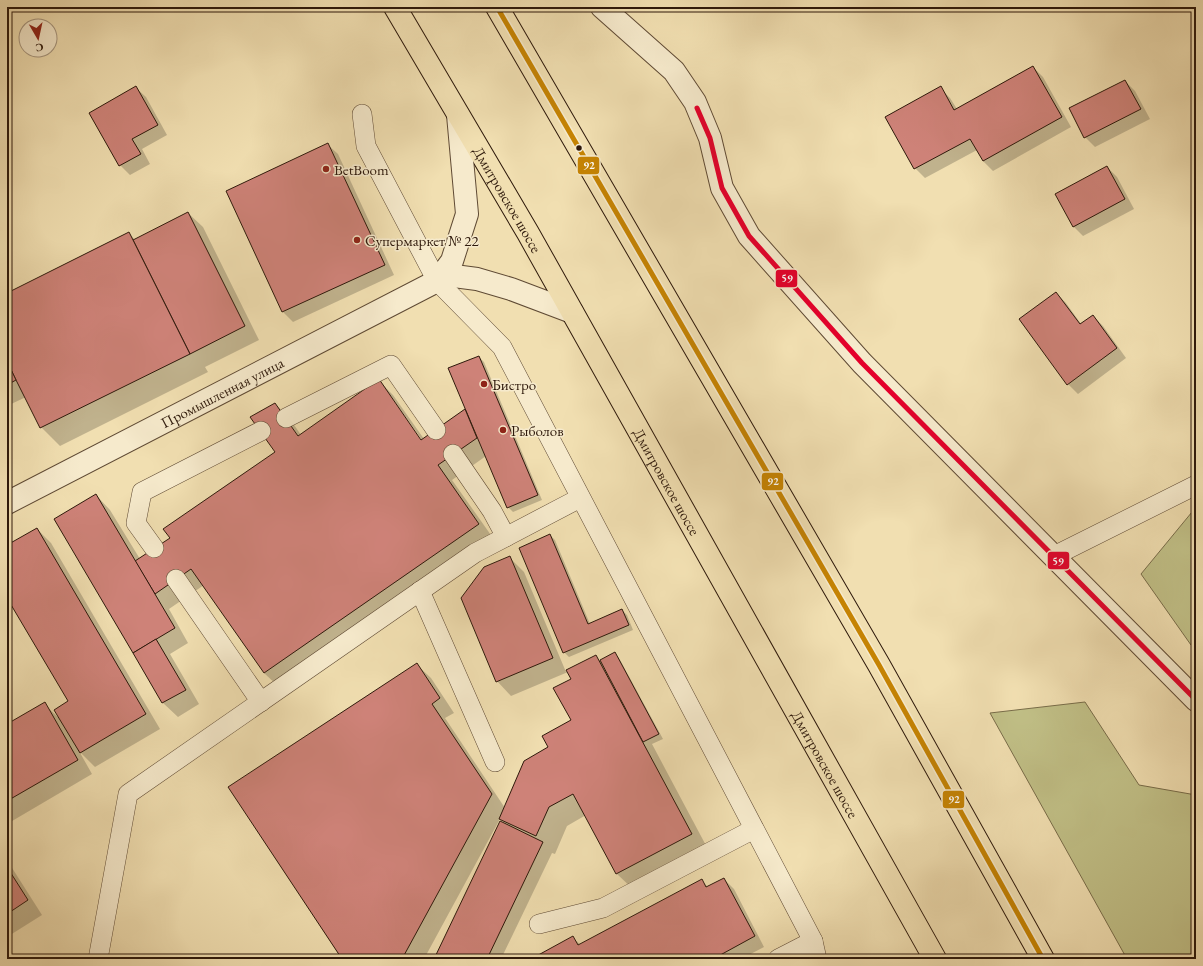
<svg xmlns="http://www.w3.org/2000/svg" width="1203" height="966" font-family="'EB Garamond',serif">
	<rect width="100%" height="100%" fill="#f1dfb1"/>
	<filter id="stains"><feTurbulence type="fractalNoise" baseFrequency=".005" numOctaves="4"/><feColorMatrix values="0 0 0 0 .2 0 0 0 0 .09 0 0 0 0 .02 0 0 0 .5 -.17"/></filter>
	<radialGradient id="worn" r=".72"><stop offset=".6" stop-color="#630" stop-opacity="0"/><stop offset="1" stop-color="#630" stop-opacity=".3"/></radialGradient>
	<g fill="#c1c087" stroke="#786c49">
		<polygon points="1192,512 1196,514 1196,650 1191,645 1141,574"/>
		<polygon points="1085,702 1139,785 1196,795 1196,959 1127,959 990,713"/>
	</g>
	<g fill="#0003" fill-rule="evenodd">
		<polygon points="1033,67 1043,77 1071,127 993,171 983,161 977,150 925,178 915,168 940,88 950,98 957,109"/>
		<polygon points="1125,81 1135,91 1150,119 1095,147 1085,137"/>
		<polygon points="136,88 146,97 167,135 142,149 150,164 130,175 120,165"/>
		<polygon points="328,145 338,154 394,275 293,322 283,312 227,192"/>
		<polygon points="1107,167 1117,177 1134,209 1083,236 1073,226"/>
		<polygon points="188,213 203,227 259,340 205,367 208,372 60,446 41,427 26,397 7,406 7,294 129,233 135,240"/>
		<polygon points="1056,293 1066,303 1081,324 1093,316 1103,326 1126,358 1078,394 1068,384"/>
		<path d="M479 357 484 362 542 500 513 512 508 507 486 456 452 480 493 538 279 687 264 673 204 585 169 609 188 643 170 654 199 704 178 717 163 703 56 519 96 495 110 510 140 559 171 538 276 452 275 404 290 419 301 435 379 381 393 395 424 439 465 410 469 414ZM389 396H391L424 443 423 444Z"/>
		<polygon points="37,529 51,543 160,729 95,767 79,751 92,774 7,824 7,725 44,704 60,719 69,702 7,596 7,546"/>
		<polygon points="550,535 555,540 590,624 622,610 627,615 633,630 569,657 564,652"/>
		<polygon points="510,558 524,572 566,672 596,656 600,661 614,653 619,658 663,739 652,744 710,853 636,892 617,874 586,815 567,826 555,854 552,853 501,959 436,959 507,826 500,819 424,959 343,959 416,664 431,678 454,713 445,718 505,808 550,748 572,721 572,679 568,672 511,696 497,681"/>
		<polygon points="7,860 42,915 7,937"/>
		<polygon points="724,879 734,889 764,947 741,959 533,959 573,938 581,945 702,881 708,887"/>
	</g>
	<g fill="#ce8278" stroke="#2e190b">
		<polygon points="1033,66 1062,117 983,161 970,139 914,169 885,117 941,86 954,110"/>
		<polygon points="1125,80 1141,109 1084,138 1069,108"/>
		<polygon points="136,86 158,125 132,139 141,154 119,166 89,113"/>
		<polygon points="328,143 385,265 282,312 226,191"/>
		<polygon points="1107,166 1125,199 1073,227 1055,194"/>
		<polygon points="188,212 245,326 190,354 133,240"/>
		<polygon points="129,232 190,354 40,428 7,362 7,293"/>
		<polygon points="1056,292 1080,324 1093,315 1117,348 1067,385 1019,319"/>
		<polygon points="479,356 538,495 507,508 448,368"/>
		<polygon points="7,361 16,380 7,385"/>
		<polygon points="379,379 421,440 465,409 477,438 438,465 479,524 264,673 191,569 155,594 135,561 170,538 163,529 275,452 250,417 275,403 298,436"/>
		<polygon points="96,494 175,628 133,653 54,519"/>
		<polygon points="37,528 146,714 80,753 54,710 68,701 7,598 7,545"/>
		<polygon points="550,534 588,624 622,609 629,625 563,653 519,548"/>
		<polygon points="510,556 553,658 496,682 461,598 484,567"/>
		<polygon points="156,639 186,690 162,703 133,653"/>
		<polygon points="615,652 659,734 643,742 600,660"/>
		<polygon points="596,655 692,834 616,874 573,794 549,807 536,836 499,819 524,761 548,747 542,736 571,720 553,688 571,679 566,670"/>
		<polygon points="417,663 440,698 432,704 492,794 402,959 342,959 228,787"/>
		<polygon points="45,702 78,760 7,801 7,724"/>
		<polygon points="500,821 543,842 487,959 434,959"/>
		<polygon points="7,867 28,900 7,914"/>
		<polygon points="724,878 755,936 713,959 531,959 573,936 578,945 702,879 706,887"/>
	</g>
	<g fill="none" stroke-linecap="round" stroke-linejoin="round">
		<g stroke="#5f4a34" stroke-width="20">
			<g id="service">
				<polyline points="362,114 366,146 437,281 502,347 813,941 817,959"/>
				<polyline points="286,418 391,365 436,430"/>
				<polyline points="453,454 492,511 506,537"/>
				<polyline points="154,548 136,523 142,492 261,431"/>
				<polyline points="1054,556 1196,485"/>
				<polyline points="176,579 261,702"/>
				<polyline points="420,591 495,762"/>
				<polyline points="539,924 603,908 754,829"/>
				<polyline points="98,959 128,794 475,553 580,498"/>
				<polyline points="778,959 813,941"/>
			</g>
		</g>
		<g stroke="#5f4a34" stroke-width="24">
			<g id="minor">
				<polyline points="602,7 674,71 695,102 710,138 722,188 749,236 862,363 1196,700"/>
				<polyline points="437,281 452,261 467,214 458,115"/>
				<path id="s1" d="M7 503 437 281 454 276 477 279 511 289 572 312"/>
			</g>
		</g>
		<g stroke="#2e190b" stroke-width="24">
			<g id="trunk">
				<path id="s2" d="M395 7 528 233 935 959"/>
				<polyline points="497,7 879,665 1043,959"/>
			</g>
		</g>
		<use href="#service" stroke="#f6eacc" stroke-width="19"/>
		<use href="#minor" stroke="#f6eacc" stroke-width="22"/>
		<use href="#trunk" stroke="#f1dfb1" stroke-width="22"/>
		<g stroke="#f6eacc" stroke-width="8">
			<polyline id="bus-1" points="497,7 879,665 1043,959"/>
		</g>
		<g stroke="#f6eacc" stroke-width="8">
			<polyline id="bus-2" points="697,108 710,138 722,188 749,236 862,363 1196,700"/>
		</g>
		<use href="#bus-1" stroke="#c58303" stroke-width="5"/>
		<use href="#bus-2" stroke="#e4002b" stroke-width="5"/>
	</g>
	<circle fill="#2e190b" stroke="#f6eacc" stroke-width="1.5" cx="579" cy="148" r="3.5"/>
	<g fill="#8f2418" stroke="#f6eacc" stroke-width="1.5">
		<circle cx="326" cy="169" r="4"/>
		<circle cx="357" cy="240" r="4"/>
		<circle cx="484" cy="384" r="4"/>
		<circle cx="503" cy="430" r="4"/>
	</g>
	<g text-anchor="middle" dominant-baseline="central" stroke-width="3" stroke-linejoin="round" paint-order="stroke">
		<g font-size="15" fill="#2e190b" stroke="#f6eacc" text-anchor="start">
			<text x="334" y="169">BetBoom</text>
			<text x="365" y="240">Супермаркет № 22</text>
			<text x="492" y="384">Бистро</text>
			<text x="511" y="430">Рыболов</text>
		</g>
		<g font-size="15" fill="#2e190b" stroke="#f6eacc">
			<text stroke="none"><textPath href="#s2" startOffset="223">Дмитровское шоссе</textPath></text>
			<text stroke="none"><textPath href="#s1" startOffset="242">Промышленная улица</textPath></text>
			<text stroke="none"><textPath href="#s2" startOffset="547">Дмитровское шоссе</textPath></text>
			<text stroke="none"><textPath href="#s2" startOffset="871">Дмитровское шоссе</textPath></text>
		</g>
	</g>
	<g stroke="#f6eacc" stroke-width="1.5">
		<rect x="577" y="156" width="23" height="19" rx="4" fill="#c58303"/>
		<rect x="775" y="269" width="23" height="19" rx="4" fill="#e4002b"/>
		<rect x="761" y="472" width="23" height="19" rx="4" fill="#c58303"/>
		<rect x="1047" y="551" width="23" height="19" rx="4" fill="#e4002b"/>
		<rect x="942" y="790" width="23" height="19" rx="4" fill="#c58303"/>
	</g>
	<g font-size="11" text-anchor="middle" font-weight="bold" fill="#fff">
		<text x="589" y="169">92</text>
		<text x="787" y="282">59</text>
		<text x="773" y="485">92</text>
		<text x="1058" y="565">59</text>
		<text x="954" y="803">92</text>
	</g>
	<rect width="1203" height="966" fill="none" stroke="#f1dfb1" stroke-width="24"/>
	<rect x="8" y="8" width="1187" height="950" fill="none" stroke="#2e190b" stroke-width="2"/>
	<rect x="12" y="12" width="1179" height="942" fill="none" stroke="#2e190b"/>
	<g transform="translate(38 38) rotate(171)"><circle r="19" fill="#f6eacc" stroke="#a6967f"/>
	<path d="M0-3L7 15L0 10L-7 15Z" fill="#8f2418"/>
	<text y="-6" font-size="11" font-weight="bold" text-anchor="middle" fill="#2e190b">С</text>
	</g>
	<rect width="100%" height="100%" filter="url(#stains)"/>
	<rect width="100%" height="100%" fill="url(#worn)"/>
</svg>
